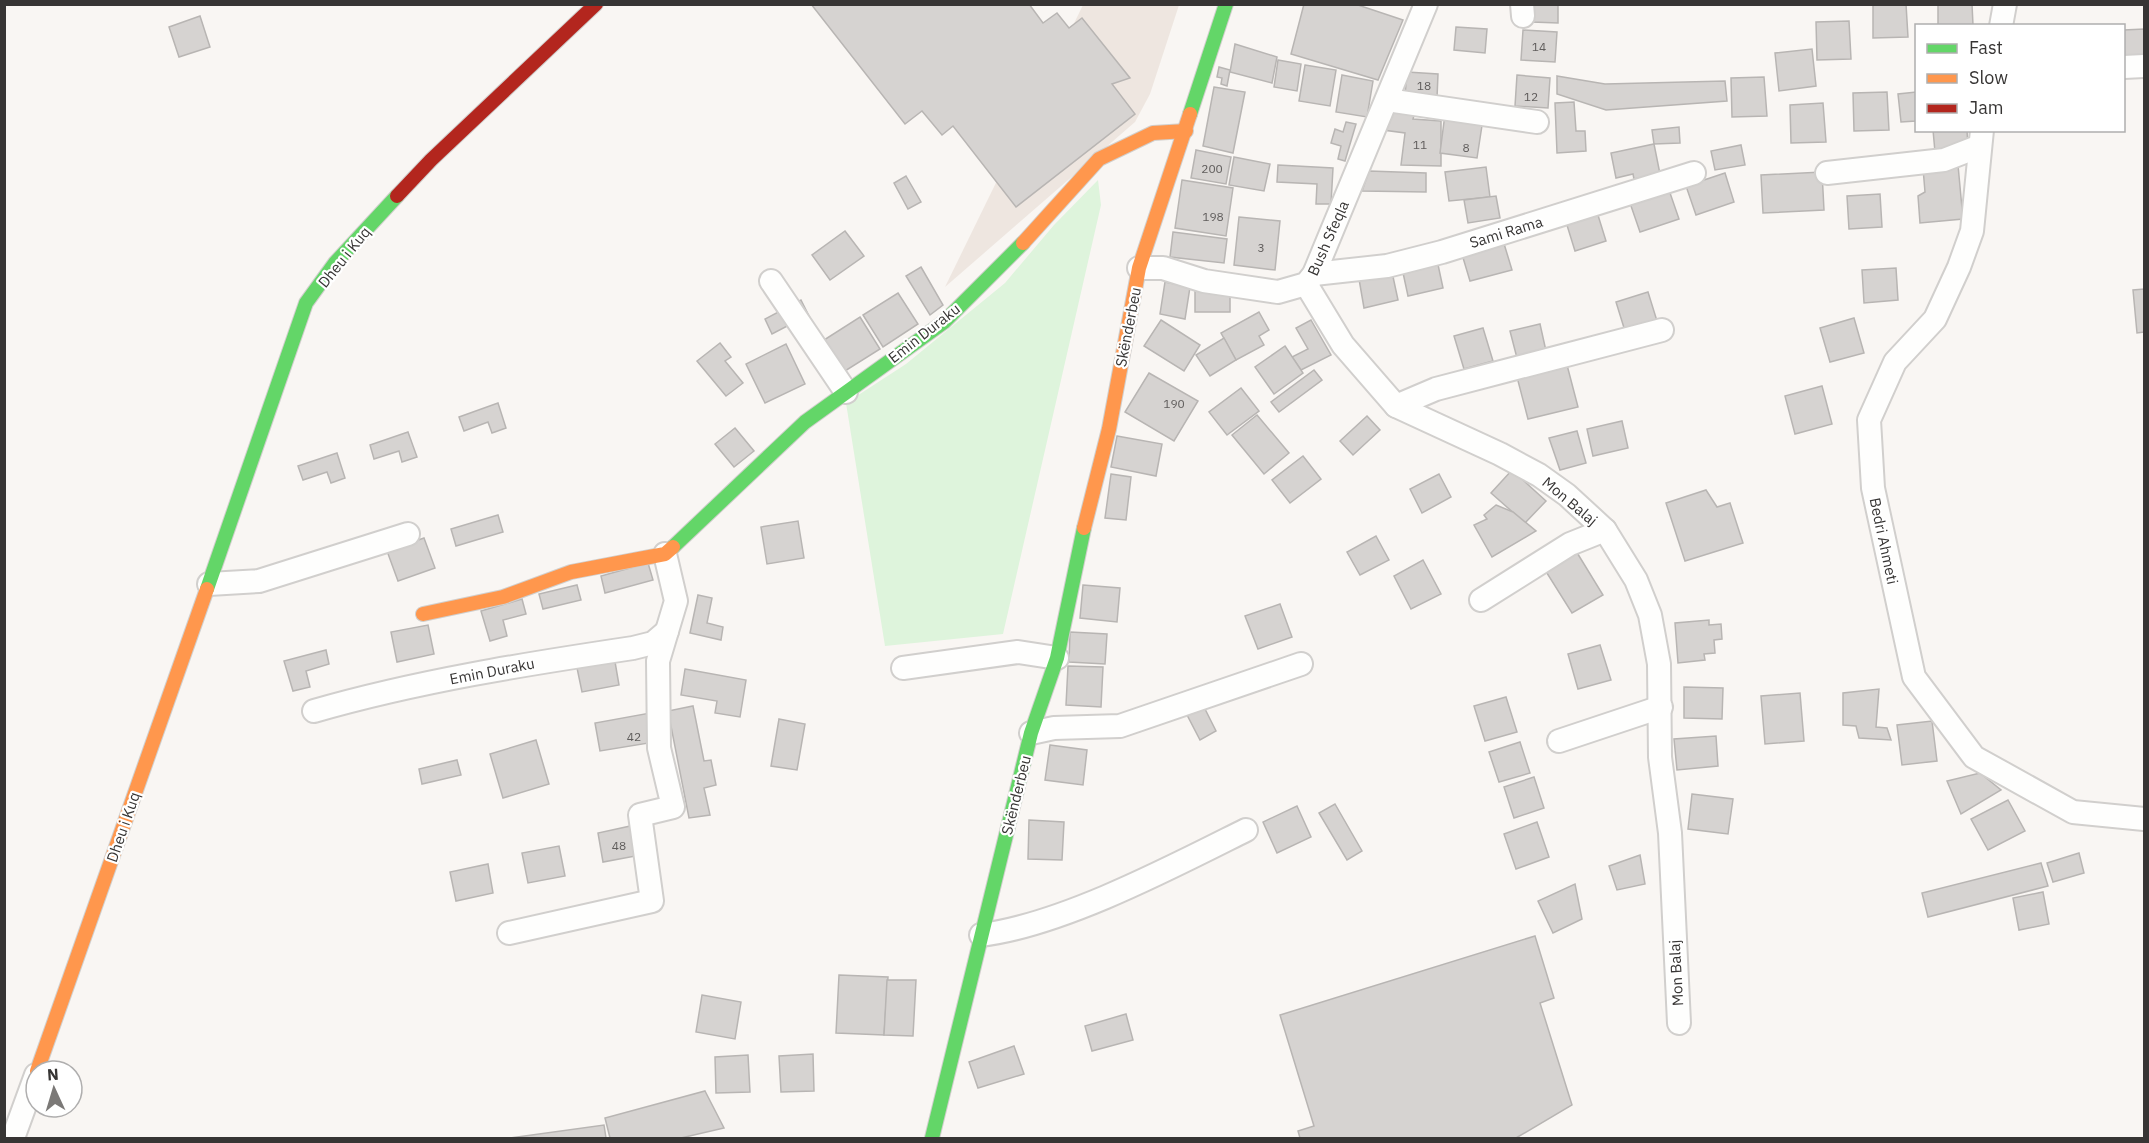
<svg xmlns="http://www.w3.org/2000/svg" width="2149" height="1143" font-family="'IBM Plex Sans',sans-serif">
	<rect width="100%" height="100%" fill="#f9f6f3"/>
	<polygon fill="#eee6e0" points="1083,5 1179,5 1150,94 1135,122 945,287"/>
	<polygon fill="#def4dc" points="1098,180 1101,205 1003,634 885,646 846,403 906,364 1005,283 1054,225"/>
	<g fill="#d6d3d1" stroke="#b8b5b3" stroke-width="1.5">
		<polygon points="811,4 1029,4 1043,23 1057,13 1069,28 1082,18 1130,78 1112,84 1135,114 1016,207 953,126 942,135 922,111 905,124"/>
		<polygon points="1304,4 1355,4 1403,20 1378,80 1291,54"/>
		<polygon points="1531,4 1558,4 1558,23 1532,22"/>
		<polygon points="1873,4 1906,4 1908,37 1873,38"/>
		<polygon points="1938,4 1972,4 1973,25 1938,26"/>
		<polygon points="200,16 210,47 179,57 169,27"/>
		<polygon points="1849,21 1851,59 1817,60 1816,22"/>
		<polygon points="1456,27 1487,29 1485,53 1454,50"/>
		<polygon points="2144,29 2144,61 2124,58 2124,30"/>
		<polygon points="1523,30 1557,32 1555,62 1521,60"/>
		<polygon points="1235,44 1277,57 1272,83 1230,72"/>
		<polygon points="1812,49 1816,86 1779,91 1775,53"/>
		<polygon points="1278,60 1301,64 1297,91 1274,87"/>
		<polygon points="1305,65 1336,70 1330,106 1299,101"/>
		<polygon points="1219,67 1230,70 1227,86 1221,84 1222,78 1217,77"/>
		<polygon points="1407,72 1438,74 1437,98 1405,96"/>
		<polygon points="1342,75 1373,81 1367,117 1336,112"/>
		<polygon points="1517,75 1550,78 1548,108 1515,106"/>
		<polygon points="1557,76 1605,84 1725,81 1727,101 1606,110 1557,94"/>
		<polygon points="1764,77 1767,116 1732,117 1731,78"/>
		<polygon points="1214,87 1245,92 1233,153 1203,146"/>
		<polygon points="1887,92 1889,130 1854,131 1853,93"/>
		<polygon points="1916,92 1916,121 1901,122 1898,94"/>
		<polygon points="1574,102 1576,131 1585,131 1586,151 1557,153 1555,103"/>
		<polygon points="1823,103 1826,142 1791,143 1790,105"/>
		<polygon points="1387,107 1415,112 1413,119 1441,121 1441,166 1401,165 1405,133 1383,130"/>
		<polygon points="1445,114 1483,119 1477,158 1440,153"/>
		<polygon points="1346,122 1356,124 1345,161 1338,159 1341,146 1331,143 1335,129 1343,132"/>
		<polygon points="1679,127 1680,143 1654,144 1652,130"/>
		<polygon points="1933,130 1967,130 1968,150 1935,152"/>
		<polygon points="1654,144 1660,174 1634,179 1633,174 1616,178 1611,153"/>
		<polygon points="1741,145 1745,165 1715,170 1711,151"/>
		<polygon points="1196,150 1231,157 1226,184 1191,178"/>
		<polygon points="1234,157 1270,164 1264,191 1229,185"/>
		<polygon points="1278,165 1333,168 1331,204 1316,204 1317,184 1277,182"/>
		<polygon points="1958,165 1963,219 1920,223 1918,196 1925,192 1923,168"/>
		<polygon points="1486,167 1490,197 1449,201 1445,172"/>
		<polygon points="1369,171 1426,173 1426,192 1362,191"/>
		<polygon points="1822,172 1824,210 1763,213 1761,175"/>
		<polygon points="1725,173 1734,202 1696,215 1686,186"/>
		<polygon points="906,176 921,202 908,209 894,183"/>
		<polygon points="1182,180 1233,188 1226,236 1175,228"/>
		<polygon points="1669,190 1679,219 1640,232 1630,203"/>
		<polygon points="1880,194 1882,227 1849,229 1847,196"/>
		<polygon points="1496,196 1500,218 1468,223 1464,200"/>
		<polygon points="1597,212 1606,241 1575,251 1566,222"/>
		<polygon points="1239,217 1280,221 1275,270 1234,265"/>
		<polygon points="845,231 864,256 830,280 812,255"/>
		<polygon points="1173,232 1227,239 1224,263 1170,257"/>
		<polygon points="1502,237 1512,270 1470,281 1461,251"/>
		<polygon points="1437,260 1443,288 1408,296 1402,268"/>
		<polygon points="921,267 943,305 930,315 906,276"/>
		<polygon points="1896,268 1898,300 1864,303 1862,270"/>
		<polygon points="1392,272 1398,300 1364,308 1359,279"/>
		<polygon points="1165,282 1190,287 1185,319 1160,314"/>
		<polygon points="2144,289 2144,332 2137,333 2133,290"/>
		<rect x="1195" y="291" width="35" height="21"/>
		<polygon points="1648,292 1657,321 1625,331 1616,302"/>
		<polygon points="898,293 918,324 883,347 863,315"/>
		<polygon points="801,300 814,326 791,324 772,334 765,319"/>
		<polygon points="1259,312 1269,330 1259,336 1264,345 1236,360 1221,333"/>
		<polygon points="860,317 880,349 845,371 824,340"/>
		<polygon points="1854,318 1864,353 1830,362 1820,328"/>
		<polygon points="1161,320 1200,345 1184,371 1144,346"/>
		<polygon points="1311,320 1331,355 1301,370 1292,357 1308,349 1296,328"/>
		<polygon points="1540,324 1546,351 1517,358 1510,331"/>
		<polygon points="1483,328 1493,361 1464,369 1454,336"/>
		<polygon points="1224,338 1236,360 1210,376 1196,355"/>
		<polygon points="720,343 731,357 725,361 743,383 726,396 697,361"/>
		<polygon points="786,344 805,384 765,403 746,364"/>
		<polygon points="1285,346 1303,373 1274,394 1255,367"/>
		<polygon points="1567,365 1578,407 1528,419 1517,377"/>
		<polygon points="1314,370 1322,380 1279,412 1271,402"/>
		<polygon points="1149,373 1198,401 1174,441 1125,412"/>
		<polygon points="1822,386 1832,424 1795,434 1785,396"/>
		<polygon points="1241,388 1259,411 1227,435 1209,412"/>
		<polygon points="498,403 506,428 492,433 488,422 464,431 459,417"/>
		<polygon points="1257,415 1289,453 1264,474 1232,435"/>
		<polygon points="1367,416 1380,430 1353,455 1340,441"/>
		<polygon points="1622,421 1628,448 1593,456 1587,429"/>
		<polygon points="735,428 754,451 734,467 715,444"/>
		<polygon points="1577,431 1586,463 1560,470 1549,438"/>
		<polygon points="408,432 417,457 402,462 399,451 374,459 370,445"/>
		<polygon points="1117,436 1162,444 1156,476 1111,467"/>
		<polygon points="337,453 345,478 331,483 327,472 303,480 298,466"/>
		<polygon points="1303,456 1321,479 1290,503 1272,480"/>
		<polygon points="1512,470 1546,501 1525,523 1491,493"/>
		<polygon points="1111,474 1131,477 1126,520 1105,518"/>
		<polygon points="1439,474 1451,497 1422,513 1410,489"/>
		<polygon points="1706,490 1717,507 1730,503 1743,543 1685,561 1666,503"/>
		<polygon points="1496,505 1513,512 1536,531 1492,557 1474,525 1487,519 1484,515"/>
		<polygon points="498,515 503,532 456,546 451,529"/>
		<polygon points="798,521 804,558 767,564 761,527"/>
		<polygon points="1376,536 1389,560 1360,575 1347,552"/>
		<polygon points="424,538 435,568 398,581 387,551"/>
		<polygon points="1576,551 1603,595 1572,613 1545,570"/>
		<polygon points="1423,560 1441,594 1411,609 1394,576"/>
		<polygon points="648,563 653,580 605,593 601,576"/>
		<polygon points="577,585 581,600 543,609 539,594"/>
		<polygon points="1083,585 1120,588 1117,622 1080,618"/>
		<polygon points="698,595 712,598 707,623 723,627 721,640 690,633"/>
		<polygon points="522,599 526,614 503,620 507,636 490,641 481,611"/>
		<polygon points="1280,604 1292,637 1258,649 1245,616"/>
		<polygon points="1709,620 1709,625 1721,624 1722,639 1714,640 1715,653 1704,654 1705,660 1678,663 1675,623"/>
		<polygon points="428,625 434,654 397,662 391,632"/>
		<polygon points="1070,632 1107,634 1105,664 1069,662"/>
		<polygon points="1600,645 1611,680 1578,689 1568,654"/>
		<polygon points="326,650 329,664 306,671 310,687 293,691 284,661"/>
		<polygon points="614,656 619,685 582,692 576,663"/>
		<polygon points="1068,666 1103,667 1101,707 1066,705"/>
		<polygon points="685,669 746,680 740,717 715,713 717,701 681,695"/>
		<polygon points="1684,687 1723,688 1722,719 1684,718"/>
		<polygon points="1879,689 1876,727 1887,728 1891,740 1859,738 1856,726 1843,725 1843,693"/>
		<polygon points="1800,693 1804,741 1765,744 1761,696"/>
		<polygon points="1506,697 1517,732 1485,741 1474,706"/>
		<polygon points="1202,703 1216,731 1200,740 1185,711"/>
		<polygon points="693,706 704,761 711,760 716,785 704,788 710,815 689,818 668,711"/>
		<polygon points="650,713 655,742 600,751 595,723"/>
		<polygon points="779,719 805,724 797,770 771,766"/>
		<polygon points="1932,721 1937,761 1902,765 1897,725"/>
		<polygon points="1716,736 1718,766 1677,770 1674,739"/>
		<polygon points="536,740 549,784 503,798 490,754"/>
		<polygon points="1520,742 1530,773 1499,782 1489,752"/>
		<polygon points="1050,745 1087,750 1083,785 1045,780"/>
		<polygon points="457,760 461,775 422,784 419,769"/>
		<polygon points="1980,773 2001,790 1961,814 1947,781"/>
		<polygon points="1534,777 1544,808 1514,818 1504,787"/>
		<polygon points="1692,794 1733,799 1728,834 1688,829"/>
		<polygon points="2008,800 2025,831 1988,850 1971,819"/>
		<polygon points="1335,804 1362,851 1347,860 1319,813"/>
		<polygon points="1297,806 1311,837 1277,853 1263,822"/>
		<polygon points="1029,820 1064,822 1062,860 1028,859"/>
		<polygon points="1537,822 1549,857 1516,869 1504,834"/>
		<polygon points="635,825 641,855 603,862 598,833"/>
		<polygon points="559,846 565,876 528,883 522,853"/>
		<polygon points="2079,853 2084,873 2053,882 2047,863"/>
		<polygon points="1640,855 1645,884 1617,890 1609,866"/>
		<polygon points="2041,863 2048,886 1928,917 1922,893"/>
		<polygon points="488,864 493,893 456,901 450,872"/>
		<polygon points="1575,884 1582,919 1553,933 1538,901"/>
		<polygon points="2043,892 2049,924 2019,930 2013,898"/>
		<polygon points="1535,936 1554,998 1540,1003 1572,1105 1516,1138 1300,1138 1298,1131 1314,1126 1280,1015"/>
		<polygon points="839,975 888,977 884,1035 836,1033"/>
		<polygon points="887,980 916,980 913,1036 884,1035"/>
		<polygon points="702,995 741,1002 735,1039 696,1032"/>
		<polygon points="1126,1014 1133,1040 1092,1051 1085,1026"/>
		<polygon points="1014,1046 1024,1074 978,1088 969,1062"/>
		<polygon points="813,1054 814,1091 781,1092 779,1056"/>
		<polygon points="748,1055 750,1092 716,1093 715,1057"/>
		<polygon points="705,1091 724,1128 681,1138 610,1138 605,1118"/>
		<polygon points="604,1125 606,1138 510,1138"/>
	</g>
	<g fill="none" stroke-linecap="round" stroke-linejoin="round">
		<g stroke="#d1cfcd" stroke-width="26">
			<g id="street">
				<polyline points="1522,4 1523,16"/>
				<polyline points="2001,26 2005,4"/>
				<polyline points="2124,67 2144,66"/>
				<polyline points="1387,100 1537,122"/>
				<polyline points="1982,130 1972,231 1959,267 1935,319 1895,362 1869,420 1873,488 1914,677 1974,757 2073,812 2144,819"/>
				<polyline points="1827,173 1944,160 1980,146"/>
				<polyline points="1139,268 1163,268 1204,281 1278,292 1306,284 1314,274 1426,4"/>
				<polyline points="1314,274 1387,266 1442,252 1694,173"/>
				<polyline points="771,281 846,392"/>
				<polyline points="1306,284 1343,345 1396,406 1500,454 1539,475 1567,495 1605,530 1636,580 1650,615 1659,664 1660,757 1670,833 1679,1023"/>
				<polyline points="1396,406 1436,389 1662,330"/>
				<polyline points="209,584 259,581 408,534"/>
				<polyline points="1481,600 1570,544 1605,530"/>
				<polyline points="903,668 1018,652 1057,658"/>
				<path d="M314 711C418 681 526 664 633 648L653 643 667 631"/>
				<polyline points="1031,733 1054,728 1120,726 1301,664"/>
				<polyline points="1559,741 1661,707"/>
				<polyline points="509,933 652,901 640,815 673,807 659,748 658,661 676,601 665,554"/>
				<path d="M981 935C1062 925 1172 867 1246 830"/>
				<polyline points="13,1138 36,1075"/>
			</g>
		</g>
		<g stroke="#d1cfcd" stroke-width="16">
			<g id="fast">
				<polyline points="1190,114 1226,4"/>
				<polyline points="673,547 805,422 944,322 1023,243"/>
				<polyline points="207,589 306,303 335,263 397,196"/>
				<polyline points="932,1138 1031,733 1057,658 1084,528"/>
			</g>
		</g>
		<g stroke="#d1cfcd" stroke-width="16">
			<g id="slow">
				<polyline points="1023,243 1099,159 1153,133 1186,131"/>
				<polyline points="1084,528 1109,429 1139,268 1190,114"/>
				<polyline points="423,614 503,597 571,572 665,554 673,547"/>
				<polyline points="37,1071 207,589"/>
			</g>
		</g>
		<g stroke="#d1cfcd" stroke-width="16">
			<polyline id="jam" points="397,196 431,160 596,4"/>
		</g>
		<use href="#street" stroke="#fefefd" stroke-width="22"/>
		<use href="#fast" stroke="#63d668" stroke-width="14"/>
		<use href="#slow" stroke="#ff974d" stroke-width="14"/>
		<use href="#jam" stroke="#b3261e" stroke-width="14"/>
	</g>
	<g text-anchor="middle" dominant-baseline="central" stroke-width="4.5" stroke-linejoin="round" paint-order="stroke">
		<g font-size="12" fill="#5f5c5b">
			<text x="1539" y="46">14</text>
			<text x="1424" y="85">18</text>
			<text x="1531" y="96">12</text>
			<text x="1420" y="144">11</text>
			<text x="1466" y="147">8</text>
			<text x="1212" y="168">200</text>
			<text x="1213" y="216">198</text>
			<text x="1261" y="247">3</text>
			<text x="1174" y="403">190</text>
			<text x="634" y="736">42</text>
			<text x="619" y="845">48</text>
		</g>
		<g font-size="15" fill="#373534" stroke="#fff">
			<text transform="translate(1506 232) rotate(-17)">Sami Rama</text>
			<text transform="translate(1328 238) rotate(-66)">Bush Sfeqla</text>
			<text transform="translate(344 257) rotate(-51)">Dheu i Kuq</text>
			<text transform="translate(1128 327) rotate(-79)">Skënderbeu</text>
			<text transform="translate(924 333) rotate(-38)">Emin Duraku</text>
			<text transform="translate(1570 501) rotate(40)">Mon Balaj</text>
			<text transform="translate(1884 541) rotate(78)">Bedri Ahmeti</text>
			<text transform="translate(492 671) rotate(-11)">Emin Duraku</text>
			<text transform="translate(1016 795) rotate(-76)">Skënderbeu</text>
			<text transform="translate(123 827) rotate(-71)">Dheu i Kuq</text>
			<text transform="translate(1676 973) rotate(-93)">Mon Balaj</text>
		</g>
	</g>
	<rect width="2149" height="1143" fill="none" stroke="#373534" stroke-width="12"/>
	<rect x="1915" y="24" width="210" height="108" fill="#ffffff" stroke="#afaeae" stroke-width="1.5"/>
	<rect x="1927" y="44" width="30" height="9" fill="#63d668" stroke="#afaeae" stroke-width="1.5"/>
	<text x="1969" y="54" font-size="18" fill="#373534">Fast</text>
	<rect x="1927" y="74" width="30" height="9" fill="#ff974d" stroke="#afaeae" stroke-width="1.5"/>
	<text x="1969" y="84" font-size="18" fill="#373534">Slow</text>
	<rect x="1927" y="104" width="30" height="9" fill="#b3261e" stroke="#afaeae" stroke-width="1.5"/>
	<text x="1969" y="114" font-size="18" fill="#373534">Jam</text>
	<g transform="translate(54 1089) rotate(356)"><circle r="28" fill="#ffffff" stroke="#afaeae" stroke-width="1.5"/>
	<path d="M0-4.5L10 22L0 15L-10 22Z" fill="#7b7977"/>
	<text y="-9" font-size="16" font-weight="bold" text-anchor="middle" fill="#373534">N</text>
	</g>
</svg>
